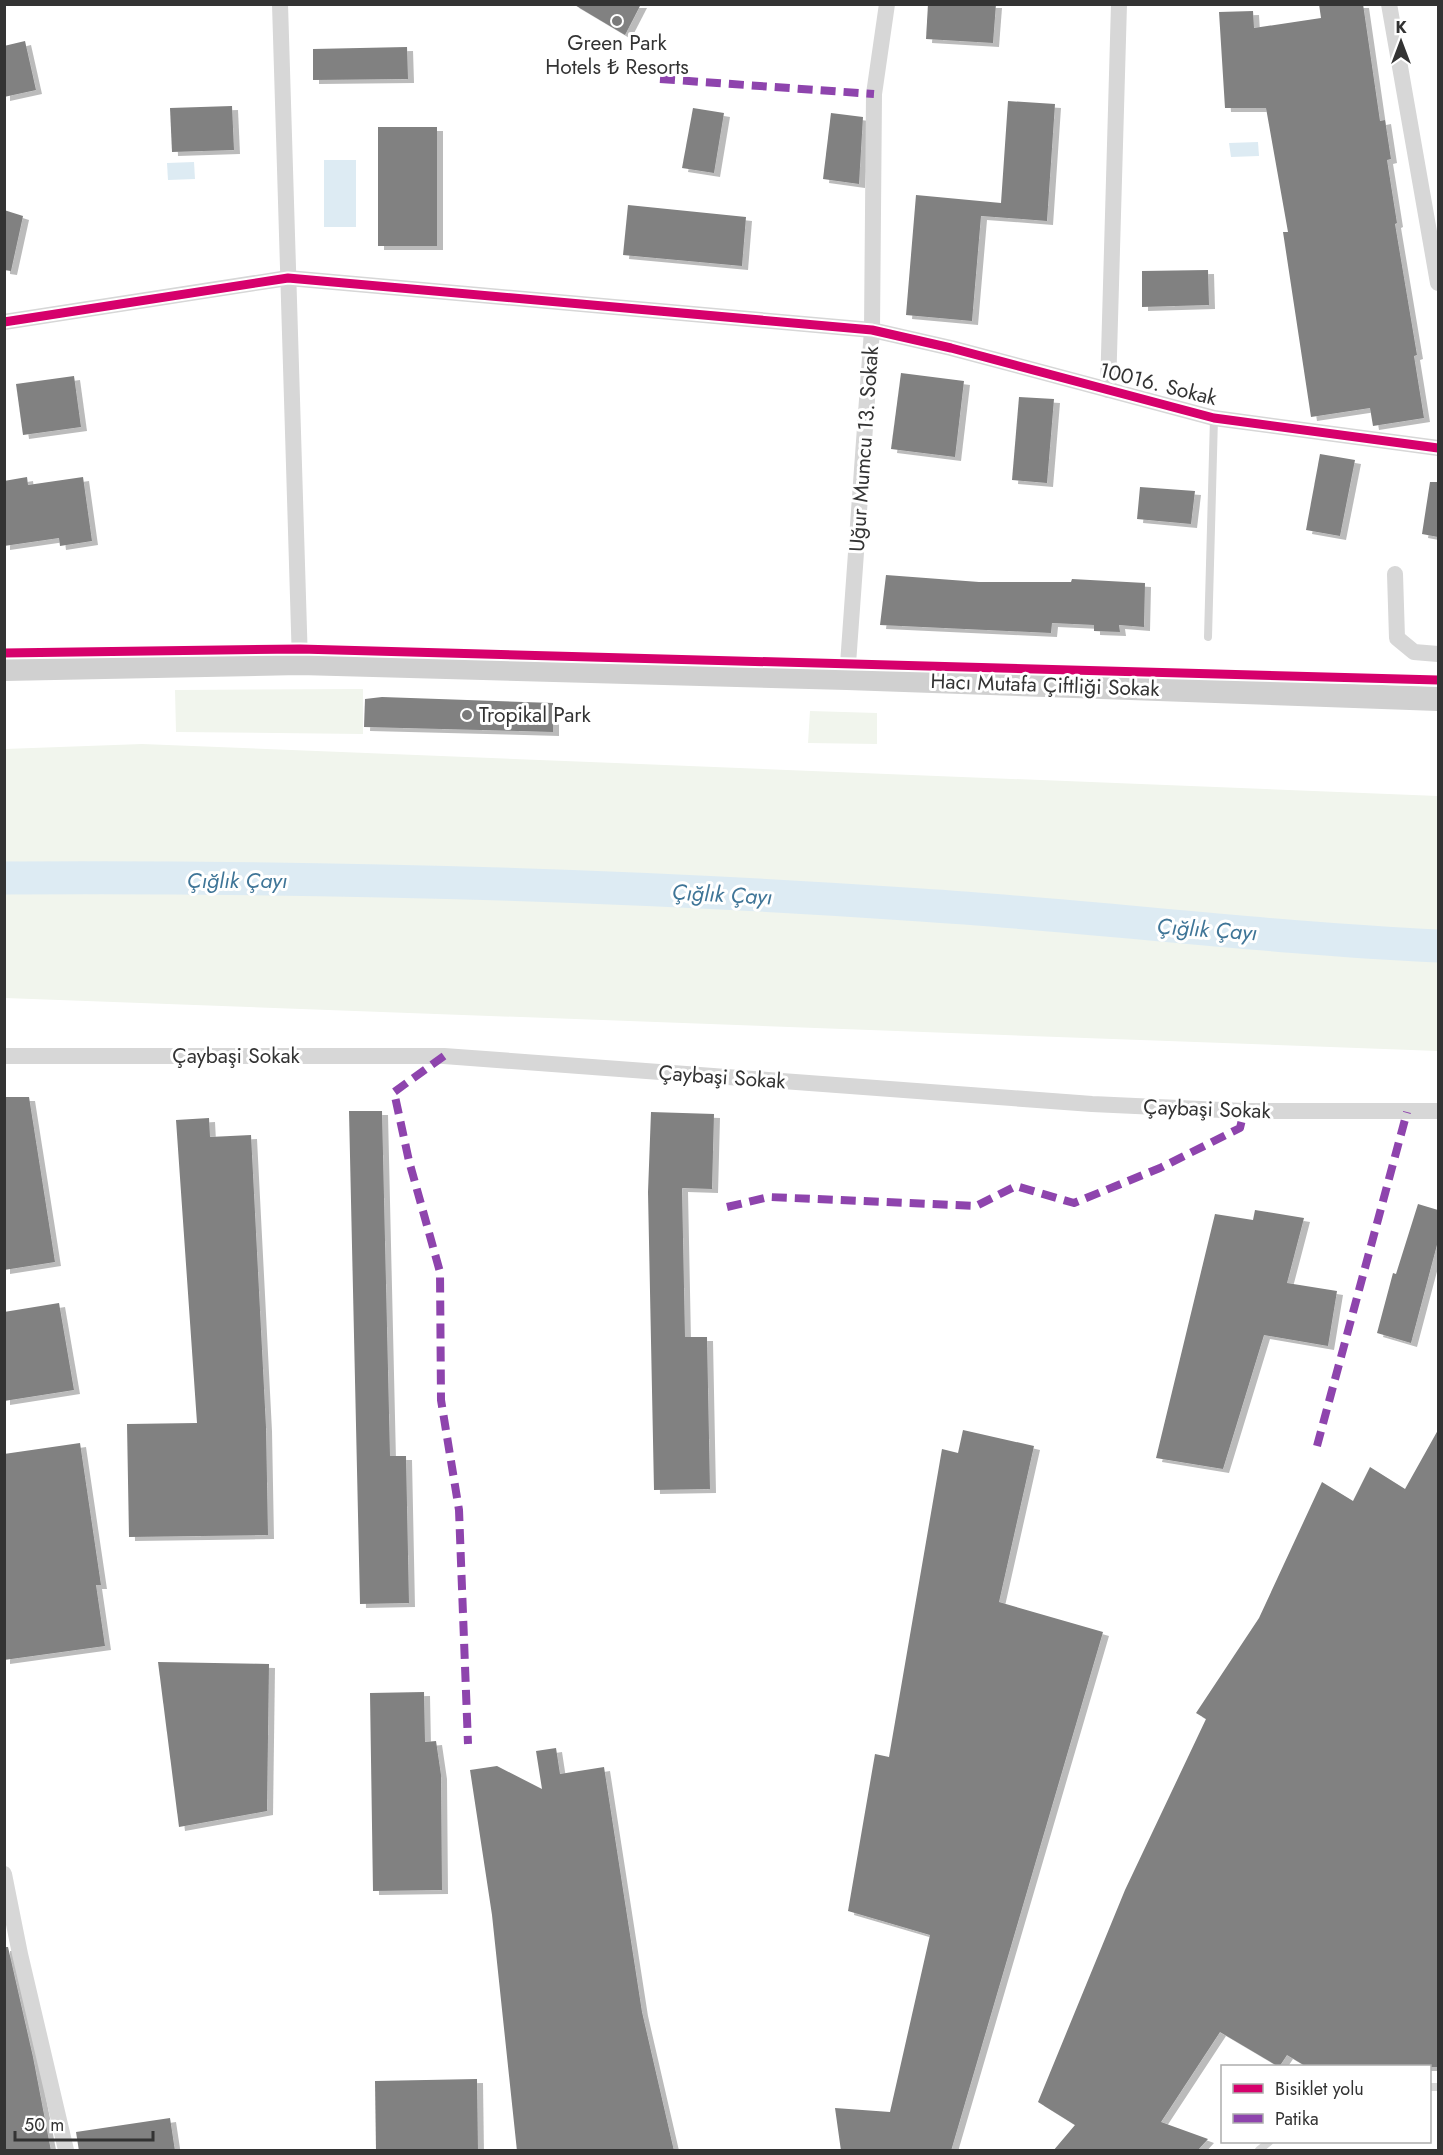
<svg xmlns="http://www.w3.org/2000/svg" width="1443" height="2155" font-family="Jost,sans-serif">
	<defs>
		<filter id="shadow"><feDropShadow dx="6" dy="4" stdDeviation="0" flood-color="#0004"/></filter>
	</defs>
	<rect width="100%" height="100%" fill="#fff"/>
	<g fill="#f1f5ed">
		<polygon points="363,689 363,734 176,732 175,690"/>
		<polygon points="810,711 877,713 877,744 808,743"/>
		<polygon points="142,744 1438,796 1438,1051 5,998 5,749"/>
	</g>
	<g fill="#ddebf3">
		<polygon points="1258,142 1259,156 1231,157 1229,143"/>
		<rect x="324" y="160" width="32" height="67"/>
		<polygon points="194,162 195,179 168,180 167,163"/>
	</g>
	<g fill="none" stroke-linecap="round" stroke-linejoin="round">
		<path stroke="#ddebf3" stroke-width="33" d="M4 878C310 876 616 884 921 905 1093 916 1266 938 1438 946"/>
	</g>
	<g fill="#818181" filter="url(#shadow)">
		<polygon points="573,4 641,4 625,35"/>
		<polygon points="928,4 996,4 993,43 926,39"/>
		<polygon points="1319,4 1363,4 1380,121 1385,120 1391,159 1387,160 1397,223 1395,224 1417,355 1414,356 1424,418 1373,426 1370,408 1311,417 1283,232 1288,232 1266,108 1225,108 1219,12 1253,11 1254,28 1321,18"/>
		<polygon points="25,41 36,90 4,97 4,46"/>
		<polygon points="407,47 408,79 313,80 313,49"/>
		<polygon points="1008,101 1055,104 1047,221 981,216 972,321 906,315 916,195 1001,203"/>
		<polygon points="232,106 234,150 172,152 170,108"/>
		<polygon points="693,108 724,113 714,173 682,168"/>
		<polygon points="831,113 863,117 859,184 823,179"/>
		<rect x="378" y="127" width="59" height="119"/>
		<polygon points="628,205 746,217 742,266 623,255"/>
		<polygon points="4,210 23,216 11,271 4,270"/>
		<polygon points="1208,270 1209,305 1142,307 1142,271"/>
		<polygon points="901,373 964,381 955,457 891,449"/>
		<polygon points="74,376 81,427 23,435 16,384"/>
		<polygon points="1019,397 1054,399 1047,483 1012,480"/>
		<polygon points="1320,454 1355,460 1340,536 1306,530"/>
		<polygon points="27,477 28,485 83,477 92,541 60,546 59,538 4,546 4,481"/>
		<polygon points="1430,482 1438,482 1438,537 1422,534"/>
		<polygon points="1140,487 1195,491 1191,524 1137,519"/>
		<polygon points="886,575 979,582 1071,582 1072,579 1145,583 1144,627 1119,625 1120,632 1094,631 1094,625 1052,623 1051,633 880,625"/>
		<polygon points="382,697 553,703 553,732 364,727 365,699"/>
		<polygon points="4,1097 29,1097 55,1262 4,1270"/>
		<polygon points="349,1111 382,1111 390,1456 406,1456 409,1603 360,1604"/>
		<polygon points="651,1112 714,1114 712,1189 682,1188 685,1337 707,1337 710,1489 654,1490 648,1192"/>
		<polygon points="209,1118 210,1137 251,1135 266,1427 268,1535 129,1537 127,1424 197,1423 176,1120"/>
		<polygon points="1418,1204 1438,1210 1438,1241 1411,1343 1377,1333 1393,1273 1396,1274"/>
		<polygon points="1255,1210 1304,1218 1287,1283 1337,1291 1328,1346 1264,1335 1223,1469 1156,1458 1215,1214 1253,1220"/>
		<polygon points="59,1303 74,1390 4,1401 4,1312"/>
		<polygon points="963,1430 1034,1446 999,1602 1103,1632 951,2151 841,2151 835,2108 890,2112 930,1935 848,1911 875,1754 889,1757 942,1449 958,1453"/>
		<polygon points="1438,1430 1438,2067 1307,2067 1287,2055 1279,2067 1220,2032 1161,2122 1208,2139 1197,2151 1053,2151 1075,2125 1038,2102 1125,1890 1206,1719 1196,1713 1259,1618 1322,1482 1353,1501 1370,1467 1405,1489"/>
		<polygon points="80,1443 101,1585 96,1585 105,1646 4,1660 4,1454"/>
		<polygon points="158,1662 269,1664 267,1811 179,1827"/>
		<polygon points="424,1692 425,1742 436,1741 441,1775 442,1890 373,1891 370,1693"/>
		<polygon points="556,1748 560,1774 604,1767 642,2012 674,2151 517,2151 492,1915 470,1770 497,1766 542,1789 536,1751"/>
		<polygon points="4,1947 8,1947 33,2057 51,2151 4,2151"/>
		<polygon points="477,2079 478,2151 376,2151 375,2081"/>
		<polygon points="170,2118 175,2151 79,2151 76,2132"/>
	</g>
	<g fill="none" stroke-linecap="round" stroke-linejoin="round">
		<g stroke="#d7d7d7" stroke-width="8">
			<polyline points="1208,637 1214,418"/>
			<polyline points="1430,2087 1438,2087"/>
			<polyline points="1259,2150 1269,2142"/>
		</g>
		<g stroke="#d7d7d7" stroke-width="16">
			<polyline points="280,4 300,663"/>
			<polyline points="1389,4 1438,283"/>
			<polyline points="4,322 288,278 872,330 951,348 1214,418 1438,448"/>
			<polyline points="1108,390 1119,4"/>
			<polyline points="1395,574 1397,638 1414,652 1438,654"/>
			<polyline points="847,678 872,330 874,94 887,4"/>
			<polyline points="4,1056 444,1056 1092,1104 1244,1111 1438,1111"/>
			<polyline points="4,1874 20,1954 66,2150"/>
		</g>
		<polyline stroke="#d0d0d0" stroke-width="24" points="4,669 300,663 847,678 1438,699"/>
		<g stroke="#8e44ad" stroke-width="8" stroke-dasharray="15 8" stroke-linecap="butt">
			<polyline points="660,79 874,94"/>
			<polyline points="444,1056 394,1092 409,1161 440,1272 441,1400 459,1510 468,1744"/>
			<polyline points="727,1207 769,1197 976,1206 1016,1186 1074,1203 1160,1168 1240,1128 1244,1111"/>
			<polyline points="1317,1446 1407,1112"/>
		</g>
		<g stroke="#fff" stroke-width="13">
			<g id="cycleway">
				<polyline points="4,322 288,278 872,330 951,348 1214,418 1438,448"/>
				<polyline points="4,653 300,649 1438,680"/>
			</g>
		</g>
		<use href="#cycleway" stroke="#d6006c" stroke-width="9"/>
	</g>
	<g fill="#7a7a7a" stroke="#fff" stroke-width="2">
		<circle cx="617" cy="21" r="6"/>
		<circle cx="467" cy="715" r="6"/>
	</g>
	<g text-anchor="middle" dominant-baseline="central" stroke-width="6" stroke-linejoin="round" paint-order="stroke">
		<g font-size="21" fill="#333" stroke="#fff">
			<text x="617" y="43">Green Park<tspan x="617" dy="24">Hotels ₺ Resorts</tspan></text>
			<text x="479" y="715" text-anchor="start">Tropikal Park</text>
		</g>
		<g font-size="21" fill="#333" stroke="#fff">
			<text transform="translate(1158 384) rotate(14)">10016. Sokak</text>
			<text transform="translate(864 449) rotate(-86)">Uğur Mumcu 13. Sokak</text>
			<text transform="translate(1045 685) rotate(2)">Hacı Mutafa Çiftliği Sokak</text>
			<text x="236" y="1056">Çaybaşi Sokak</text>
			<text transform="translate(722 1077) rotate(4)">Çaybaşi Sokak</text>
			<text transform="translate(1207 1109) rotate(2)">Çaybaşi Sokak</text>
		</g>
		<g font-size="22" font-style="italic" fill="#3f7597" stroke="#fff">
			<text x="237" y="880">Çığlık Çayı</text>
			<text transform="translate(722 894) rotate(3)">Çığlık Çayı</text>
			<text transform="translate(1207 929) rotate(4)">Çığlık Çayı</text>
		</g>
	</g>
	<rect width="1443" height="2155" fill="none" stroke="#333333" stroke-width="12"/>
	<rect x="1221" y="2065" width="210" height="78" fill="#ffffff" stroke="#adadad" stroke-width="1.5"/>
	<rect x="1233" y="2084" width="30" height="9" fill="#d6006c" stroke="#adadad" stroke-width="1.5"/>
	<text x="1275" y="2095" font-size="18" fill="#333333">Bisiklet yolu</text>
	<rect x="1233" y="2114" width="30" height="9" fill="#8e44ad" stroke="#adadad" stroke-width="1.5"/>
	<text x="1275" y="2125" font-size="18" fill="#333333">Patika</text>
	<g transform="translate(1401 42)" stroke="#ffffff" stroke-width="4.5" paint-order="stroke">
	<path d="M0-4.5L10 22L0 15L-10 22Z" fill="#333333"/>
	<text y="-9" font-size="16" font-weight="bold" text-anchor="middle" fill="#333333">K</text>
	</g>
	<path d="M15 2131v9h138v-9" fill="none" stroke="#333333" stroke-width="3"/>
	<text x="24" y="2131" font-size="18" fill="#333333" stroke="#ffffff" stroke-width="4.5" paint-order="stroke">50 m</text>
</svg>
